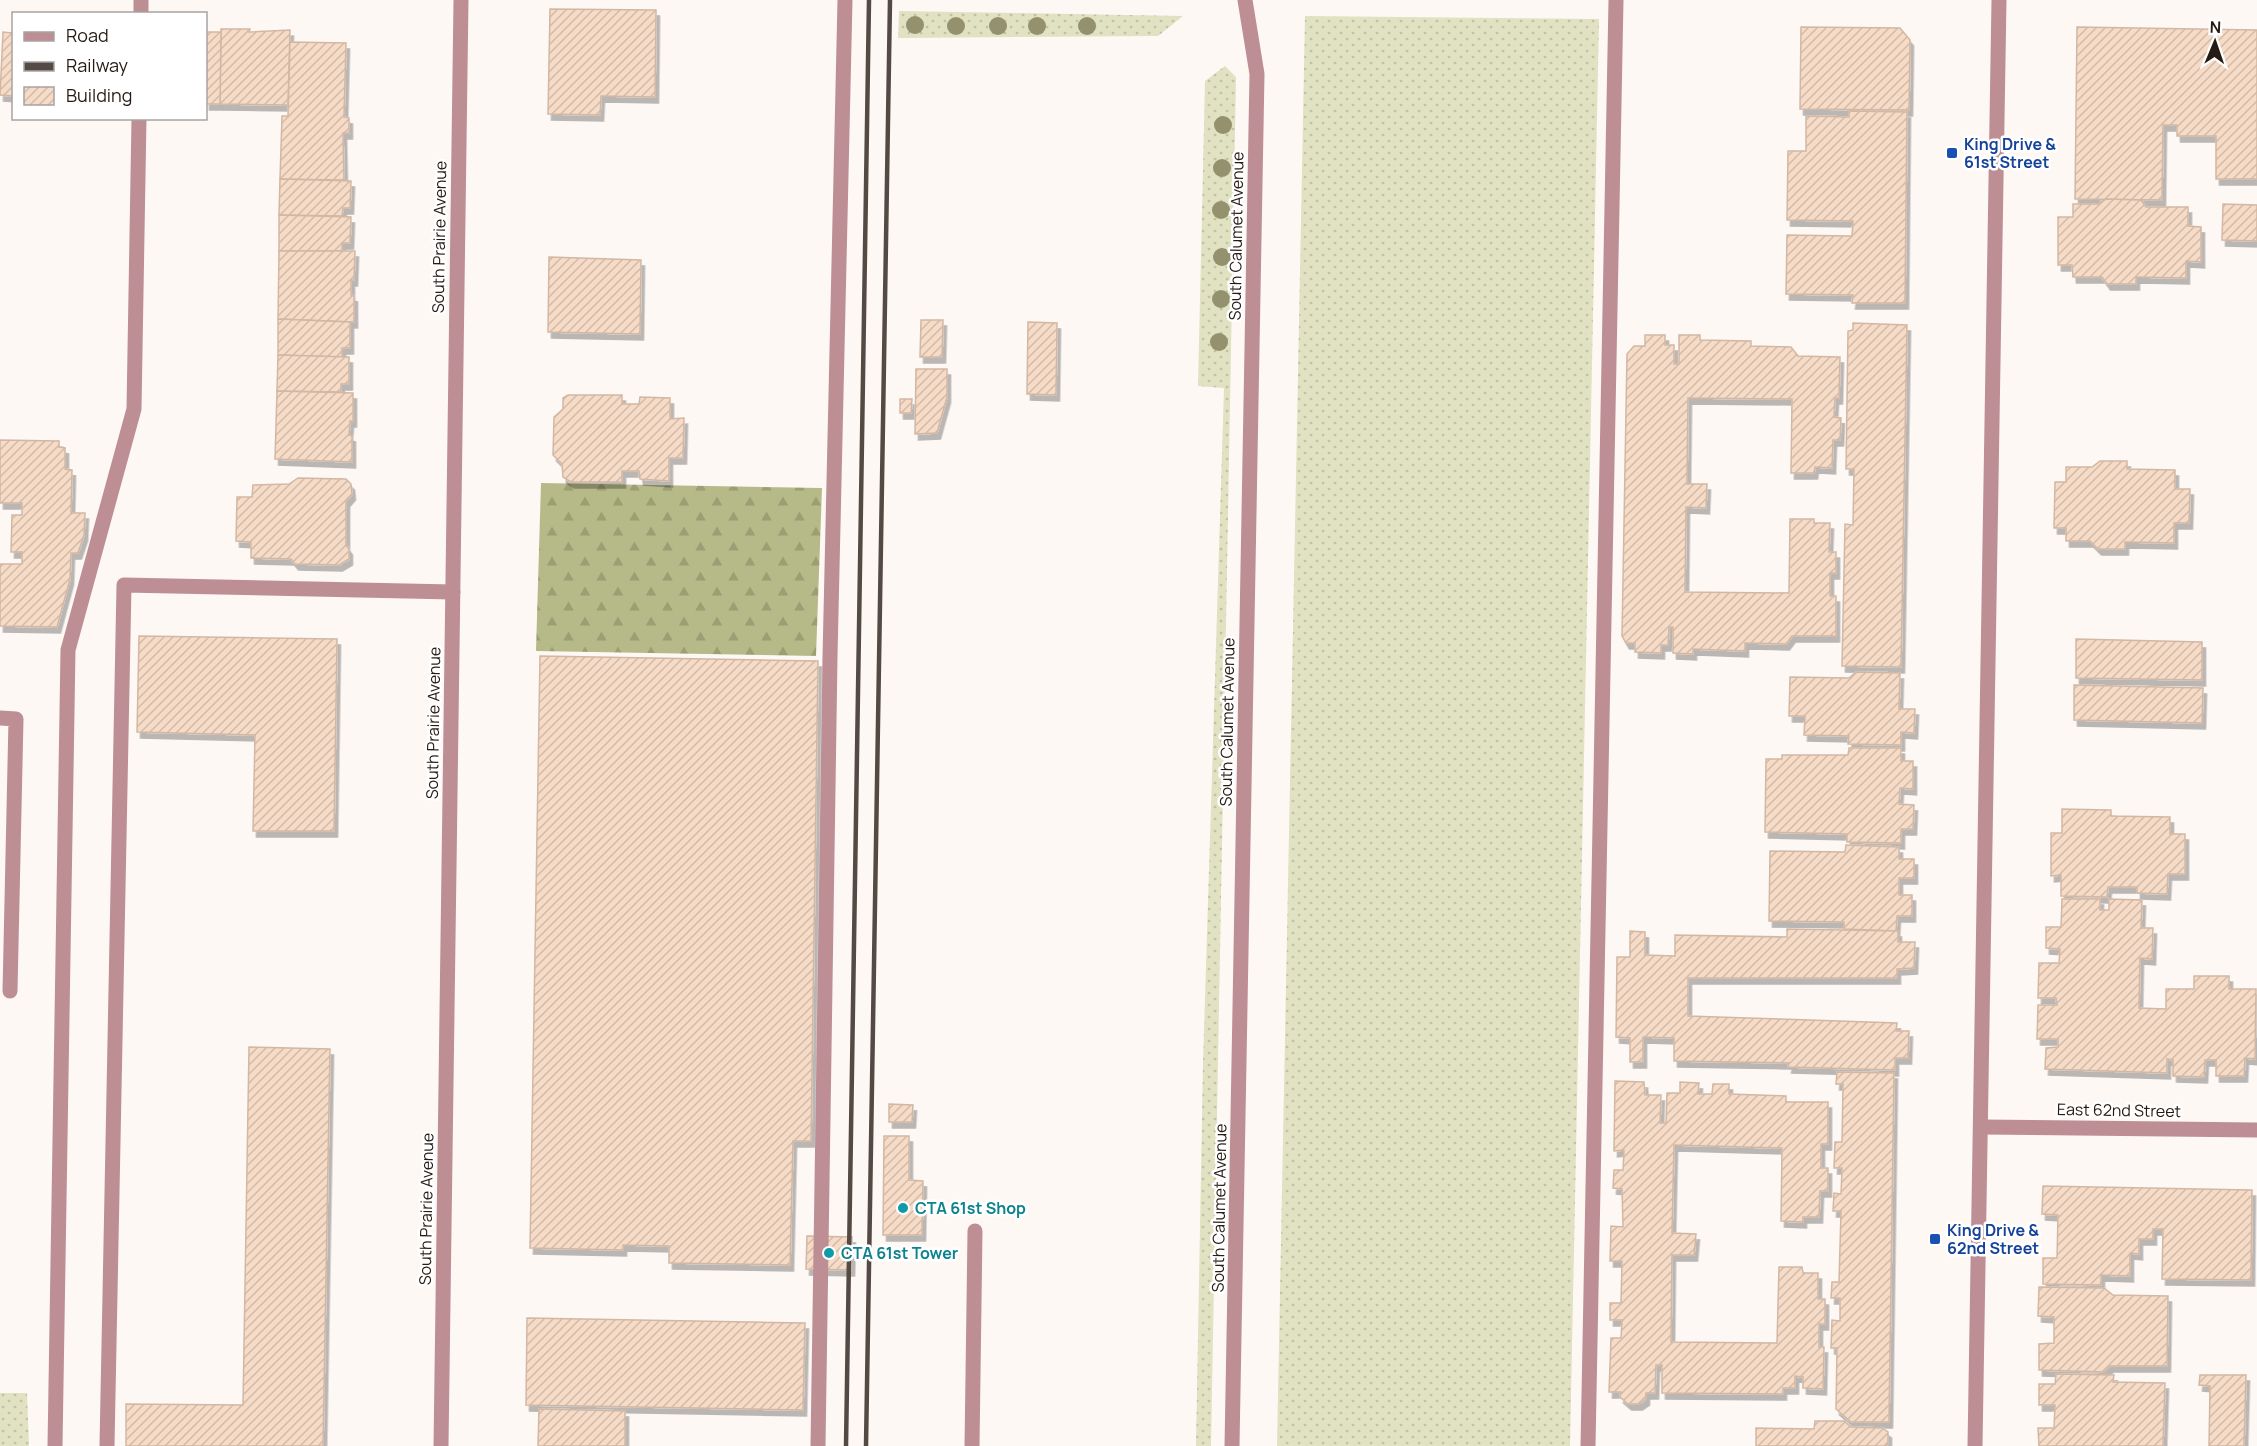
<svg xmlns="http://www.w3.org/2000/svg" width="2257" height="1446" font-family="Manrope,sans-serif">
	<defs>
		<pattern id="grass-dots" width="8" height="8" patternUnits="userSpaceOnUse" patternTransform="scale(1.5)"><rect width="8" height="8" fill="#e0e2c2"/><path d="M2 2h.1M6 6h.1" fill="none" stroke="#c0c1a6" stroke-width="1.8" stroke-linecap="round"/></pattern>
		<pattern id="forest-firs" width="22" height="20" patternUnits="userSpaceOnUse" patternTransform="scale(1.5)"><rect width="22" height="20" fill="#b6b988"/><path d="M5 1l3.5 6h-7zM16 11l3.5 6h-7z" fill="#9c9e74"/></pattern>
		<pattern id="building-hatch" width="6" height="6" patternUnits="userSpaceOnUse" patternTransform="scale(1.5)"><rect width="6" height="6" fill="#f6dbc7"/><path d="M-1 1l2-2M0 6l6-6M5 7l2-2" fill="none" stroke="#d3bbaa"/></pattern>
		<filter id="shadow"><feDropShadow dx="3.5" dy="6" stdDeviation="0" flood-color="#0004"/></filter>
	</defs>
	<rect width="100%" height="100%" fill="#fef8f5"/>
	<g fill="url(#grass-dots)">
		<polygon points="899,11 1183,16 1158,36 898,38"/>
		<polygon points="1305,16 1599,19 1570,1446 1277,1446"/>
		<polygon points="1225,66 1236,77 1211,1446 1196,1446 1203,1063 1224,388 1198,386 1205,81"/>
		<polygon points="0,1393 27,1393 29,1446 0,1446"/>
	</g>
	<polygon fill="url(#forest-firs)" points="541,483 822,488 816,656 536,651"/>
	<g fill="url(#building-hatch)" stroke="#d2b8a4" stroke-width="1.5" filter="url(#shadow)">
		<polygon points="550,9 656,10 655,97 601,96 600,115 548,114"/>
		<polygon points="13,24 14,96 0,95 3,32 13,33"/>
		<polygon points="1801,27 1900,28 1910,40 1909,110 1800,109"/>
		<polygon points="2077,27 2257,30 2257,179 2216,179 2216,136 2177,136 2177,125 2163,125 2162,200 2075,199"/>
		<polygon points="221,29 250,29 249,32 290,30 288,105 220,104"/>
		<polygon points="206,32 221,32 220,104 206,104"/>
		<polygon points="290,42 346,43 344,117 349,118 349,133 343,133 344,180 280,179 282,116 288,116"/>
		<polygon points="1849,111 1907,112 1905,303 1852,303 1853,295 1786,294 1787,235 1852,236 1853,221 1787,220 1788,151 1806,151 1806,116 1849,117"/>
		<polygon points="280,179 351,181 350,208 343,208 342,216 279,215"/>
		<polygon points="2106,199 2141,200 2146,207 2188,207 2188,226 2201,227 2201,262 2186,261 2186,278 2136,277 2136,284 2107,284 2102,277 2073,277 2072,265 2058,265 2058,217 2073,217 2073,204 2099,204"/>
		<polygon points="2223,204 2257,205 2257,241 2222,240"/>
		<polygon points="279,215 351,217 350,243 342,243 342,251 279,251"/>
		<polygon points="279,251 355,251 354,280 351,280 351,295 354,296 354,322 278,319"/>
		<polygon points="549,257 641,260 640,334 548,332"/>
		<polygon points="278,319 350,322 350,348 342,348 342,357 278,355"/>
		<polygon points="921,320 943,320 942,357 920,357"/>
		<polygon points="1028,322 1057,323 1056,395 1027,394"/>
		<polygon points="1853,323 1907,325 1901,667 1842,666 1845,524 1853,525 1854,469 1846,469 1848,331 1853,330"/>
		<polygon points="1645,335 1665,335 1665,345 1674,345 1674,364 1679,364 1679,335 1700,335 1700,340 1751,341 1751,346 1791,347 1798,356 1840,357 1839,398 1835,398 1834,417 1841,418 1840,440 1833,440 1832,468 1815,467 1814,473 1791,473 1792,399 1688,398 1687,484 1707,484 1706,508 1686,507 1685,592 1789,593 1790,519 1814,519 1814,523 1830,523 1829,552 1836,552 1836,573 1830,573 1830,596 1836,596 1836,636 1792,636 1786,644 1745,643 1745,651 1693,649 1693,654 1673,653 1673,627 1669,627 1668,645 1661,645 1661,653 1635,652 1635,643 1626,643 1622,636 1627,354 1634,346 1645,346"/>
		<polygon points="278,355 349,357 349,384 341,384 341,392 277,391"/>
		<polygon points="916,369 947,369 947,397 937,433 915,434"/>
		<polygon points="277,391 353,393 353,421 350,421 349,435 352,436 352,462 275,459"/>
		<polygon points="568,395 622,395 622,404 639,404 640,397 670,398 670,419 684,418 683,458 669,458 669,481 640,479 639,471 622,471 622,482 571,482 563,477 562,464 553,455 554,417 563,409 563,398"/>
		<polygon points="900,399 912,399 911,413 900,413"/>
		<polygon points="0,440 59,441 59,447 65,448 65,469 72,470 71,513 85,513 84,535 78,553 71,553 70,579 57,627 0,626 0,564 22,564 22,552 11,552 12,515 22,515 22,503 0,503"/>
		<polygon points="2100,461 2127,461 2127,469 2175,470 2175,489 2190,489 2189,523 2174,523 2174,543 2125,542 2125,549 2098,549 2090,541 2066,541 2066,528 2054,528 2055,482 2066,482 2066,467 2092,467"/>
		<polygon points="298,478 346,479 351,484 352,494 346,501 346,545 349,549 349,559 339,565 295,564 291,559 251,558 251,542 236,541 237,497 252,497 253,485 289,484"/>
		<polygon points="139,636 337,639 334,831 253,831 255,735 137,732"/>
		<polygon points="2076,639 2202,642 2202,680 2076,678"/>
		<polygon points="540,656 818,661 811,1141 793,1141 790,1265 669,1263 669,1246 623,1245 623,1250 530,1248"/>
		<polygon points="1856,672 1900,673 1899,709 1915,709 1914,733 1901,732 1901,745 1848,744 1849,736 1804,735 1805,716 1789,716 1790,677 1849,678"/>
		<polygon points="2074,685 2203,688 2202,723 2074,720"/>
		<polygon points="1849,748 1901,748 1901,761 1913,761 1913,789 1900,788 1899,804 1914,805 1913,829 1901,829 1901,843 1847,842 1847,834 1765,832 1766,759 1782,759 1782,755 1848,755"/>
		<polygon points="2062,809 2111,810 2111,816 2170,817 2170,834 2185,834 2185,874 2168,874 2167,894 2137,893 2137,887 2108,887 2107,897 2061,896 2061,875 2051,876 2051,833 2062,833"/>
		<polygon points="1846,845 1899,847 1899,859 1914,859 1914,878 1899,878 1899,895 1912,895 1912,916 1897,916 1896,931 1844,929 1844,922 1769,921 1770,851 1845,852"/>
		<polygon points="2062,899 2100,899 2100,910 2109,910 2109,899 2142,900 2141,928 2153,928 2152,959 2140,958 2139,1008 2166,1009 2166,989 2194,989 2194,976 2229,976 2229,989 2256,989 2255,1059 2245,1058 2244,1076 2216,1076 2216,1060 2205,1060 2204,1077 2173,1076 2173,1060 2167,1059 2167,1073 2045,1069 2046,1048 2058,1047 2058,1039 2037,1039 2038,1005 2057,1005 2056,998 2038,998 2039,963 2059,963 2060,949 2046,948 2046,927 2061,927"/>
		<polygon points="1787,929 1898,931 1898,942 1915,942 1914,968 1897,969 1897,978 1688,978 1688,1016 1897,1023 1896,1031 1909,1031 1908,1058 1895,1058 1895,1070 1788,1067 1789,1063 1674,1061 1674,1038 1643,1037 1643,1062 1630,1062 1630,1038 1616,1037 1617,957 1630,957 1630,931 1645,932 1645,955 1675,956 1675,935 1787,937"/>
		<polygon points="249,1047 330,1049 323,1446 126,1446 126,1404 243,1405"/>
		<polygon points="1837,1072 1894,1073 1889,1422 1851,1422 1836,1409 1837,1348 1831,1348 1832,1320 1840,1321 1840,1298 1831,1298 1832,1282 1839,1282 1841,1211 1833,1211 1834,1193 1841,1194 1842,1168 1834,1168 1835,1142 1842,1142 1843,1084 1836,1084"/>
		<polygon points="1615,1081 1644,1082 1645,1095 1661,1095 1660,1123 1666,1123 1667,1093 1680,1093 1680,1082 1699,1083 1698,1094 1712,1094 1713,1084 1729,1084 1729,1094 1786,1096 1786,1102 1828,1102 1828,1144 1821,1144 1821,1168 1828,1168 1828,1191 1820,1191 1819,1217 1803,1217 1803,1222 1781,1221 1782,1148 1674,1145 1672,1233 1696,1234 1694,1255 1672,1255 1671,1342 1777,1343 1779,1267 1802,1267 1803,1273 1818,1273 1818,1299 1825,1299 1825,1324 1819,1324 1819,1347 1824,1347 1823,1389 1803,1388 1803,1377 1795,1376 1795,1388 1783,1388 1783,1394 1662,1393 1662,1365 1656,1365 1655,1393 1646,1393 1646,1399 1639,1404 1628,1404 1620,1397 1621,1392 1609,1392 1611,1338 1621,1338 1622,1320 1610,1320 1610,1303 1621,1303 1622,1261 1610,1261 1611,1226 1623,1227 1622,1189 1613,1188 1614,1170 1623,1170 1624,1150 1614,1151"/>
		<polygon points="889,1104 913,1105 912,1122 889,1122"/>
		<polygon points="884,1136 909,1136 909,1180 923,1181 922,1235 883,1235"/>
		<polygon points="2043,1186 2252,1190 2251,1280 2162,1279 2163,1229 2153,1229 2153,1239 2139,1239 2139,1254 2130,1253 2130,1276 2101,1275 2101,1285 2043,1284 2043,1258 2057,1258 2058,1215 2042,1214"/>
		<polygon points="807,1236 852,1237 851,1270 806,1269"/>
		<polygon points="2039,1287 2104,1288 2113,1295 2168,1296 2167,1366 2110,1366 2104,1372 2039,1370 2039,1344 2054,1343 2054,1317 2038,1316"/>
		<polygon points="527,1318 805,1323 803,1410 526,1405"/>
		<polygon points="2056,1374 2114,1375 2113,1382 2165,1383 2163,1446 2039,1446 2038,1428 2054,1428 2055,1405 2039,1405 2039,1384 2055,1384"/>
		<polygon points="2200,1375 2246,1375 2244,1446 2209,1446 2210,1386 2199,1385"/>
		<polygon points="539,1409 625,1411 625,1446 538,1446"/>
		<polygon points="1815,1421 1844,1421 1851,1427 1882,1428 1888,1432 1888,1443 1886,1446 1756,1446 1756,1428 1814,1429"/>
	</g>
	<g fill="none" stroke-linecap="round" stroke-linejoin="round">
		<g stroke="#bd8f95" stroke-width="15">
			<polyline points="141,14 141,0"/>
			<polyline points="0,718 16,719 10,991"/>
			<polyline points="55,1446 68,650 134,409 139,118"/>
			<polyline points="107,1446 124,585 453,592"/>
			<polyline points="818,1446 830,657 845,0"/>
			<polyline points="972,1446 975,1231"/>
			<polyline points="1588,1446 1616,0"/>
		</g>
		<g stroke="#bd8f95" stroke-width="15">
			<polyline points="1981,1127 2257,1130"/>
			<polyline points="441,1446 461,0"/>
			<polyline points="1232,1446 1257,74 1245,0"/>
		</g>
		<polyline stroke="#bd8f95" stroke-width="15" points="1975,1446 1999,0"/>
		<g stroke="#544a44" stroke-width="4.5">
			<polyline points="846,1446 869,0"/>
			<polyline points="866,1446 890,0"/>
		</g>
	</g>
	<g fill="#93916e">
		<circle cx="915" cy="25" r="9"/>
		<circle cx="956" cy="26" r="9"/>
		<circle cx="998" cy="26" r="9"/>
		<circle cx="1037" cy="26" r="9"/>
		<circle cx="1087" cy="26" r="9"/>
		<circle cx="1223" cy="125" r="9"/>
		<circle cx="1222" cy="168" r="9"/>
		<circle cx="1221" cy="210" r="9"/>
		<circle cx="1222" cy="257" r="9"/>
		<circle cx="1221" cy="299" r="9"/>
		<circle cx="1219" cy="342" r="9"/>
	</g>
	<g fill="#1a4fb4" stroke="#fff" stroke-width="2">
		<rect x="1946" y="147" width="12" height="12" rx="3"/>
		<rect x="1929" y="1233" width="12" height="12" rx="3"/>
	</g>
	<g fill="#0f9aa8" stroke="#fff" stroke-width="2">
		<circle cx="903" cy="1208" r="6"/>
		<circle cx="829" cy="1253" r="6"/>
	</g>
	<g text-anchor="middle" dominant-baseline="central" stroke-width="5" stroke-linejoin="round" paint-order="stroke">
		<g font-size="16" font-weight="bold" fill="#164399" stroke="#fff" text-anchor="start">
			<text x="1964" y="144">King Drive &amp;<tspan x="1964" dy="18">61st Street</tspan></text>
			<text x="1947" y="1230">King Drive &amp;<tspan x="1947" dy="18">62nd Street</tspan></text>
		</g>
		<g font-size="16" fill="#251a14" stroke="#fff">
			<text transform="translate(1236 236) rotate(-89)">South Calumet Avenue</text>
			<text transform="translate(439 237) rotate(-89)">South Prairie Avenue</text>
			<text transform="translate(1227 722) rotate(-89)">South Calumet Avenue</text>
			<text transform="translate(433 723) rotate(-89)">South Prairie Avenue</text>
			<text transform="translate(2119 1110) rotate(1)">East 62nd Street</text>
			<text transform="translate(1219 1208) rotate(-89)">South Calumet Avenue</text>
			<text transform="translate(426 1209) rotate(-89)">South Prairie Avenue</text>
		</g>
		<g font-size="16" font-weight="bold" fill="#0d838f" stroke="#fff" text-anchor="start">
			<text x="915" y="1208">CTA 61st Shop</text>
			<text x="841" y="1253">CTA 61st Tower</text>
		</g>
	</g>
	<rect x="12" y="12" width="195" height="108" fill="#ffffff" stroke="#a8a3a1" stroke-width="1.5"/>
	<rect x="24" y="32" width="30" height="9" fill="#bd8f95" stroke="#a8a3a1" stroke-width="1.5"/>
	<text x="66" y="42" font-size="18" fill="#251a14">Road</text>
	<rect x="24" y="62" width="30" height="9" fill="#544a44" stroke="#a8a3a1" stroke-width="1.5"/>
	<text x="66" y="72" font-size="18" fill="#251a14">Railway</text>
	<rect x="24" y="87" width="30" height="18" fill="url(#building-hatch)" stroke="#a8a3a1" stroke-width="1.5"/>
	<text x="66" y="102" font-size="18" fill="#251a14">Building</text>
	<g transform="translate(2215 42) rotate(2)" stroke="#ffffff" stroke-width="4.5" paint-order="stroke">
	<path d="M0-4.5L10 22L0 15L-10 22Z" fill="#251a14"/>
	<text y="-9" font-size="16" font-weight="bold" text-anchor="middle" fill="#251a14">N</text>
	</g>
</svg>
